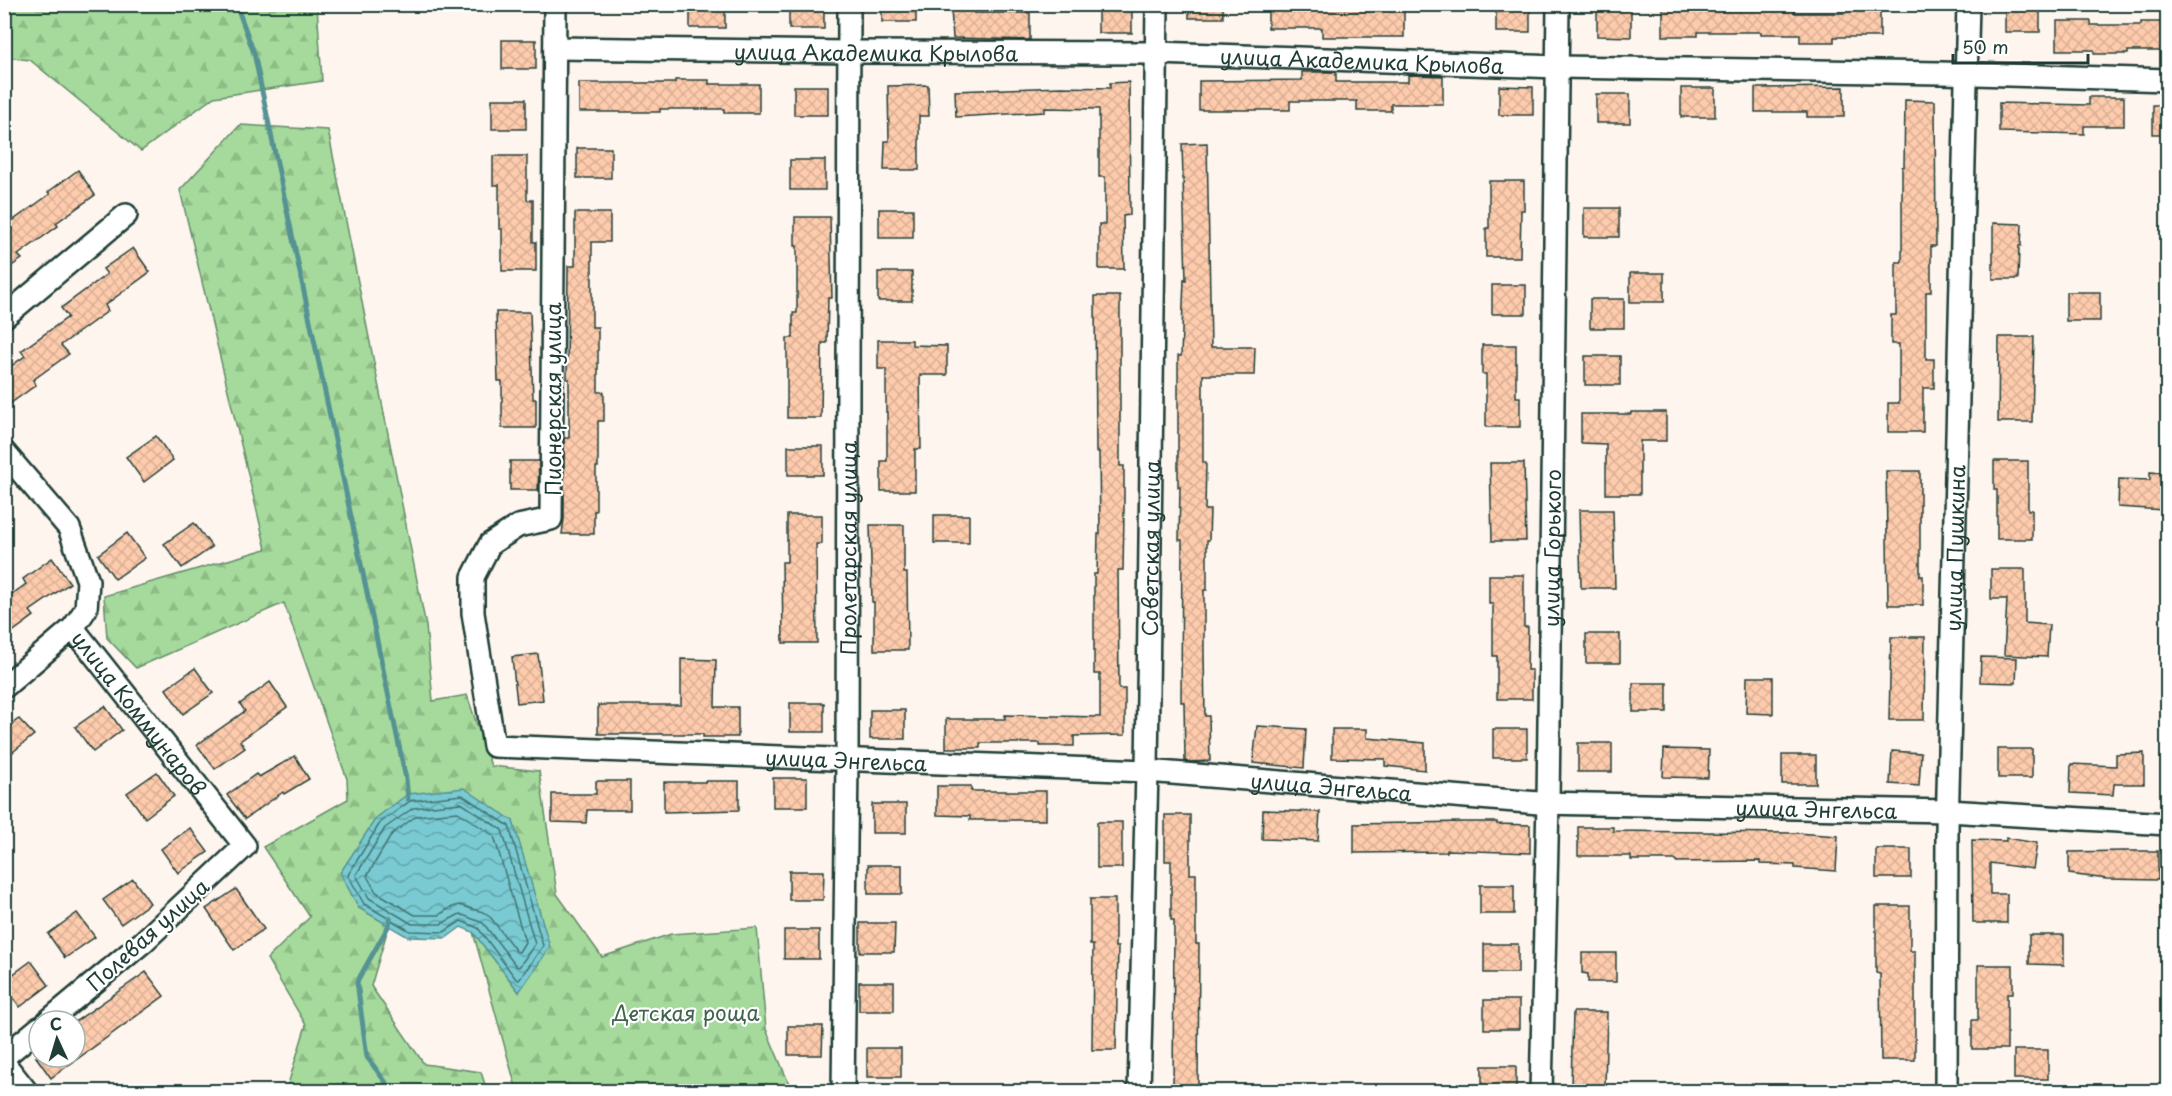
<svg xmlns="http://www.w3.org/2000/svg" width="2172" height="1096" font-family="'Playpen Sans',sans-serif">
	<defs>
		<pattern id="forest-firs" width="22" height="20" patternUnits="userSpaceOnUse" patternTransform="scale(1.5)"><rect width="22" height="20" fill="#a6da9c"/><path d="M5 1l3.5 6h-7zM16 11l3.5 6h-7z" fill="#8ebc87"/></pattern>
		<pattern id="water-waves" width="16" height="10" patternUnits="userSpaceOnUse" patternTransform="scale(1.5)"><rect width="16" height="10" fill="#79cad2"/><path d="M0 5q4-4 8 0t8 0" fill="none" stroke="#63a5ab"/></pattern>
		<pattern id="building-cross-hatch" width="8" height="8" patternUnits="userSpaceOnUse" patternTransform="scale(1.5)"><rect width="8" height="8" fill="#fecbad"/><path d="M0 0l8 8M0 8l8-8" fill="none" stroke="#d9af95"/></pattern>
	</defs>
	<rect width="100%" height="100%" fill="#fff5ef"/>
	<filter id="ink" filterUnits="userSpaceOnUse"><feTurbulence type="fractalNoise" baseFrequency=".0167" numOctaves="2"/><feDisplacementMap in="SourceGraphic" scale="12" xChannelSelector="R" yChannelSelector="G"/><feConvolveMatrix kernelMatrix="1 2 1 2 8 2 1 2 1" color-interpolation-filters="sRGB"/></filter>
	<g filter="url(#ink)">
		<g fill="url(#forest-firs)" stroke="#628c68" stroke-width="1.5">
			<polygon points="5,4 317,5 322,81 214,97 141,151 30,60 5,57"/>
			<polygon points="240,125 328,130 426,626 433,701 467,695 491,766 539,771 557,894 602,957 671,934 757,928 766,1029 792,1091 517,1091 473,932 519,992 513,821 359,908 389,925 371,986 424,1064 481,1072 487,1091 286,1091 306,1025 267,959 310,917 263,847 348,799 347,779 284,603 136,668 107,638 104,596 266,549 180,190"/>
		</g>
		<polygon fill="url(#water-waves)" stroke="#559293" stroke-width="1.5" points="464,788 513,821 550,947 519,992 473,932 461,927 446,938 408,937 359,908 340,873 376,818 408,794"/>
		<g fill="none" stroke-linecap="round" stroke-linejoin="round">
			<g stroke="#437573" stroke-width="1.5">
				<polygon points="462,795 509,826 543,946 519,980 516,979 478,928 461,921 444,932 410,931 364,904 348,875 380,823 410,801"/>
				<polygon points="461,803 502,830 535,944 519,967 516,966 483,923 460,914 441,924 412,924 369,898 356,875 385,828 413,808"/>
				<polygon points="458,812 494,836 525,942 519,952 516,951 491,918 483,912 459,905 450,908 439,915 415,915 376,892 367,876 392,834 416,816"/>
			</g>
			<g stroke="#559293" stroke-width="5">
				<polyline points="236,4 254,53 406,779 408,799"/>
				<polyline points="390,918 389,925 357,982 367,1057 393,1092"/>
			</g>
		</g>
		<g fill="url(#building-cross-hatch)" stroke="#1f3d34" stroke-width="1.5">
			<rect x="690" y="4" width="35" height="24"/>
			<rect x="789" y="4" width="35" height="25"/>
			<rect x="882" y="4" width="34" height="18"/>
			<rect x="1098" y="4" width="34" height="29"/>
			<rect x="1189" y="4" width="34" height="14"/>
			<polygon points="1268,4 1302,4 1302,8 1404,8 1404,37 1322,37 1322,28 1268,28"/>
			<rect x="1496" y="4" width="34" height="28"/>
			<polygon points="1722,4 1795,5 1795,13 1845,13 1845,8 1880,8 1880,37 1834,37 1834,42 1800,42 1800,34 1761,34 1761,32 1698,32 1698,36 1663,36 1663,7 1722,7"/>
			<rect x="2005" y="4" width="35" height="28"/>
			<polygon points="1597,7 1631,7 1631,37 1597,36"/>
			<polygon points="951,9 974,9 974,13 1030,13 1030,40 953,38"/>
			<polygon points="2057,21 2091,21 2091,25 2141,25 2141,22 2168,22 2168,51 2128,51 2128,54 2094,54 2094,50 2057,50"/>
			<rect x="502" y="40" width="34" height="29"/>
			<polygon points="1302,72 1336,72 1336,82 1408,82 1408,75 1443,76 1443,104 1391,104 1391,111 1357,111 1357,101 1290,101 1290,110 1199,110 1199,81 1302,80"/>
			<polygon points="675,80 709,80 709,84 759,84 759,113 724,113 724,109 660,109 660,112 579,112 579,83 675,83"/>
			<polygon points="1129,82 1130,215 1123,216 1124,269 1099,269 1099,224 1105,224 1105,177 1099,177 1099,109 1045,108 1045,112 956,117 955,91 1061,87 1110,88 1110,83"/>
			<polygon points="928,85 929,116 919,116 919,170 884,170 885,141 889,141 888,86"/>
			<rect x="794" y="86" width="34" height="29"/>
			<polygon points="1499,86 1533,87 1533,115 1499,115"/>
			<polygon points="1844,87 1844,117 1807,117 1807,112 1755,112 1755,88"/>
			<rect x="1681" y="88" width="34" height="29"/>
			<rect x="1596" y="94" width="34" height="29"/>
			<polygon points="2089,97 2124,97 2124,126 2084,126 2084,134 1999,132 1999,103 2089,105"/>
			<rect x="492" y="99" width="34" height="30"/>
			<polygon points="1905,100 1935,101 1936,246 1931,246 1931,292 1926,292 1926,359 1934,359 1934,388 1923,388 1923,432 1888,432 1888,403 1899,403 1899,344 1891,344 1891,315 1896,315 1896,262 1902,262 1902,167 1904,167"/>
			<rect x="2153" y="105" width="15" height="29"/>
			<polygon points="1207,143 1211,347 1255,347 1254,375 1203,375 1203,462 1206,462 1205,510 1210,510 1209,540 1207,540 1207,590 1204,590 1204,652 1205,716 1209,716 1210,761 1189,762 1185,761 1184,702 1181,702 1182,540 1179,540 1180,487 1178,487 1178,356 1181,356 1184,279 1186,280 1182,144"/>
			<rect x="577" y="148" width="34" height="30"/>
			<polygon points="493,156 527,156 527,200 533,200 533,242 536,242 536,271 502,271 502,229 499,229 499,185 493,185"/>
			<rect x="790" y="160" width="35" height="30"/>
			<polygon points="78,170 95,195 56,223 58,226 18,255 22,259 4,271 4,227 50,194 48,192"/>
			<polygon points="1489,181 1524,181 1524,210 1521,210 1520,257 1486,257 1486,228 1489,228"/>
			<rect x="1584" y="208" width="35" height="29"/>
			<rect x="879" y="209" width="34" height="29"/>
			<polygon points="575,213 610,213 610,242 592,242 592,327 598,327 598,392 604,392 604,421 598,421 598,467 596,467 596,511 594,511 594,534 562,534 564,519 564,438 569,438 569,379 567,379 568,266 575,266"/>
			<polygon points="795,217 830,217 832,298 828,298 827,343 822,343 821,418 787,418 787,338 793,338 793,313 797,313 797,246 795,246"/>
			<polygon points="1993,223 2022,224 2021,246 2019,246 2018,279 1993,279"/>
			<polygon points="133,248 150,272 105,305 108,311 61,345 69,354 33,380 36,385 4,408 4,371 25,356 21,351 68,317 61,308 107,274 103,269"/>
			<rect x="878" y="272" width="34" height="29"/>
			<rect x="1630" y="273" width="34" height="29"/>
			<rect x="1492" y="285" width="34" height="29"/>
			<rect x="2066" y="292" width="34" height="29"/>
			<polygon points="1095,296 1120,296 1120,466 1124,466 1124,512 1123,570 1118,570 1119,689 1125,689 1125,735 1074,736 1074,746 1040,746 1040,743 980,743 980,748 946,748 946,719 1005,719 1005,715 1100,717 1100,674 1094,674 1094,574 1097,574 1098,534 1100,534 1099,452 1096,452"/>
			<rect x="1590" y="299" width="34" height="29"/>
			<polygon points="496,312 530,312 533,399 536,399 536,428 502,428 502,381 498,381"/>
			<polygon points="1999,337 2034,337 2032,422 1998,422"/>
			<polygon points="878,340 912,340 912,345 947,346 947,375 920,375 921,449 915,449 915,491 881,491 881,461 887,461 887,412 886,412 886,369 878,369"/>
			<polygon points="1482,345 1516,345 1516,397 1520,397 1520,427 1486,427 1486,374 1482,374"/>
			<rect x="1585" y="356" width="35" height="29"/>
			<polygon points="1631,412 1666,412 1666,441 1640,441 1640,494 1606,494 1606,444 1581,443 1581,414 1631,414"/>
			<polygon points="156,436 173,460 144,482 126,457"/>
			<rect x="788" y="446" width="35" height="29"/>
			<polygon points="510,461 539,461 538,490 510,490"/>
			<polygon points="1994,461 2028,461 2028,510 2032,510 2032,539 1997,539 1997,490 1994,490"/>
			<polygon points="1490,463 1524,463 1526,541 1492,541"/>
			<polygon points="1886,471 1920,471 1920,576 1923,576 1923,605 1888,605"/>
			<polygon points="2150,472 2165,473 2163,510 2118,507 2119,479 2150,480"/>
			<polygon points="1579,510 1613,510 1615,588 1581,588"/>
			<polygon points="787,515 822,515 822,544 816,544 817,643 783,643 782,562 787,562"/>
			<rect x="934" y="515" width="35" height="28"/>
			<polygon points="194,523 212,547 182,568 164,544"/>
			<polygon points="870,525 904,525 904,573 907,573 908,650 874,650 874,602 872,602"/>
			<polygon points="127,533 145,558 115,579 98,555"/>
			<polygon points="52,558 70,583 30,611 34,616 4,638 4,600 26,584 23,579"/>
			<polygon points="1991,569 2025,569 2025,623 2049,625 2047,657 2004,655 2007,599 1991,599"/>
			<polygon points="1489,575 1524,575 1524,627 1528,627 1527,670 1532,670 1532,699 1497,699 1497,656 1493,656 1493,604 1489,604"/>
			<rect x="1586" y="634" width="34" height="29"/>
			<polygon points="1891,637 1925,637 1924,720 1889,720"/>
			<polygon points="538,654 543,700 517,703 512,657"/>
			<polygon points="1981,657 2017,658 2016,683 1980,682"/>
			<polygon points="681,659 716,660 715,707 738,707 738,737 703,737 703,734 598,734 598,705 681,705"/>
			<polygon points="195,668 213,693 183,714 166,689"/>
			<polygon points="1747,677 1773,677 1773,714 1746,713"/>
			<polygon points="270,682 287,707 240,741 245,748 215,769 197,745 245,711 240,704"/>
			<rect x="1633" y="683" width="34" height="29"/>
			<rect x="790" y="703" width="34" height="29"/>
			<polygon points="105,706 122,730 93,752 75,727"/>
			<rect x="870" y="710" width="35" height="29"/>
			<polygon points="19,719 34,735 4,759 4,729"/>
			<polygon points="1257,726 1306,729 1304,768 1253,763"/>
			<polygon points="1332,729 1367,729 1367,738 1425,743 1425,770 1385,766 1385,759 1332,758"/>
			<rect x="1493" y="729" width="34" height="29"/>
			<rect x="1578" y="743" width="34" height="29"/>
			<polygon points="1664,749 1709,750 1708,778 1663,777"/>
			<rect x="1998" y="749" width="34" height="29"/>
			<polygon points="1892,751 1921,753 1919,786 1890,784"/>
			<polygon points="2144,753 2144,784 2114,784 2113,795 2070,793 2071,764 2116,766 2116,754"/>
			<rect x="1782" y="755" width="34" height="29"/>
			<polygon points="295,756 309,779 284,794 283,792 245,819 227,795 256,774 259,777"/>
			<polygon points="157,772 174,796 145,818 127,793"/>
			<rect x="773" y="778" width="34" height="29"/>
			<polygon points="596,781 630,781 630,810 587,810 586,823 552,822 552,794 596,794"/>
			<polygon points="705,781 739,781 739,810 664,812 664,782 705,782"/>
			<polygon points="937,786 971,786 971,791 1046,791 1046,820 970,820 970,816 937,815"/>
			<rect x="872" y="804" width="34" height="29"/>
			<polygon points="1263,810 1320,812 1318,841 1262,839"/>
			<polygon points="1165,815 1190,815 1190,874 1196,874 1196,944 1199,944 1198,1092 1173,1092 1174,920 1171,920 1171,861 1165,861"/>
			<rect x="1097" y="822" width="25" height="46"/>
			<polygon points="1463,822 1497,822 1497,824 1530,825 1530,853 1447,850 1447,852 1354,853 1354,824"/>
			<polygon points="1578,827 1613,827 1613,831 1796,833 1838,836 1836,871 1795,868 1795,865 1760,864 1760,861 1676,862 1676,860 1631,860 1631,856 1578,856"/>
			<polygon points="190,828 208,852 178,873 161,849"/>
			<polygon points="2006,838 2037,843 2033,869 1990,863 1990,894 2007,894 2007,923 1973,923 1972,840 2006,841"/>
			<rect x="1876" y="849" width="35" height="29"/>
			<polygon points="2123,851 2158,851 2158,880 2107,879 2069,874 2069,852"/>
			<rect x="868" y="865" width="34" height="29"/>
			<polygon points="789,871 824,871 823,900 789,900"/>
			<polygon points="133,879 150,903 121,924 103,900"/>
			<rect x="1480" y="885" width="34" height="29"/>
			<polygon points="236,889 264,929 234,950 206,909"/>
			<polygon points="1090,899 1115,899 1115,947 1118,947 1116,1050 1092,1050 1093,945 1090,945"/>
			<polygon points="1876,906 1910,906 1910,951 1915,951 1915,1060 1881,1060 1880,974 1876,973"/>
			<polygon points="77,913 95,937 65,958 48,934"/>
			<polygon points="860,923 895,923 894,952 860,952"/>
			<rect x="784" y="930" width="35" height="29"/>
			<polygon points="2029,935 2064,935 2064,965 2029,964"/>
			<rect x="1484" y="944" width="34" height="29"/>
			<polygon points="1582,953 1616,953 1616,982 1588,982 1588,974 1582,973"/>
			<polygon points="31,961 49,985 20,1007 4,986 4,981"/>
			<polygon points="1978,965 2013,965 2013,994 2007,994 2007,1049 1972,1049 1972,1020 1978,1020"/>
			<polygon points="146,972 164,996 51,1078 36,1057 75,1057 75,1022"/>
			<rect x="859" y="982" width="35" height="29"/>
			<rect x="1484" y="1000" width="35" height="29"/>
			<polygon points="1573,1012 1607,1012 1605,1085 1571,1085"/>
			<polygon points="788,1026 823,1026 822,1055 788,1055"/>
			<rect x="867" y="1048" width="34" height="29"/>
			<rect x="2014" y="1050" width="34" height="29"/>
			<rect x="1482" y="1066" width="34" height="26"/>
		</g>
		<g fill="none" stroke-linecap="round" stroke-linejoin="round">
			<g stroke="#1f3d34" stroke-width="26">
				<g id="minor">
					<path id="s1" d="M555 4 551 519 518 526 490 544 473 577V613L494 746 1147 771 1539 803 1948 811 2168 824"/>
					<path id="s2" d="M555 48 849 52 1157 53 1557 67 1941 73 2168 80"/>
					<polyline points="4,317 126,215"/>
					<path id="s3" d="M4 452 69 528 88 581 86 609 73 628 245 846 143 942 48 1021"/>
					<polyline points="4,687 73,628"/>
					<polyline points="4,1057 39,1028"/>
					<polyline points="4,1063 27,1092"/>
					<path id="s4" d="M843 1092 847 761 849 4"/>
					<path id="s5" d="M1139 1092 1147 771 1157 4"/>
					<path id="s6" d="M1541 1092 1548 802 1558 4"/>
					<path id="s7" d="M1946 1092 1947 830 1968 4"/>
				</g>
			</g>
			<use href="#minor" stroke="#fff" stroke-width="21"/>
		</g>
	</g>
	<g text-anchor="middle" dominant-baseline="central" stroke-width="4.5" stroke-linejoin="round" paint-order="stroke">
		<g font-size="21" fill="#1f3d34" stroke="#fff">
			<text stroke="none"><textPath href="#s2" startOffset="321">улица Академика Крылова</textPath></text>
			<text stroke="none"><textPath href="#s2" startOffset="807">улица Академика Крылова</textPath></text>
			<text transform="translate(552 399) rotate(-90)">Пионерская улица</text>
			<text stroke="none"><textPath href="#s4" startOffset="544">Пролетарская улица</textPath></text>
			<text stroke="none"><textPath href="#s5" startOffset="544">Советская улица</textPath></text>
			<text stroke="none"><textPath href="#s6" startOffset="544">улица Горького</textPath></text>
			<text stroke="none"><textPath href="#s7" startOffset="544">улица Пушкина</textPath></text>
			<text stroke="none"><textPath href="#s3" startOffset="315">улица Коммунаров</textPath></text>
			<text stroke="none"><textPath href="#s1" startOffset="1142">улица Энгельса</textPath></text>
			<text stroke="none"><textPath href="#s1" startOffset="1628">улица Энгельса</textPath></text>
			<text stroke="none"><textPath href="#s1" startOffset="2114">улица Энгельса</textPath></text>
			<text transform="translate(147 934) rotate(-42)">Полевая улица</text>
		</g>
		<g font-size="21" fill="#41644e" stroke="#fff">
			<text x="686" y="1012">Детская роща</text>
		</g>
	</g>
	<rect width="2172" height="1096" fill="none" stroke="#fff" stroke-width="24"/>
	<rect x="12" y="12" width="2148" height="1072" fill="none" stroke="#1f3d34" stroke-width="2" filter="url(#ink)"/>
	<g transform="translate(57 1039) rotate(356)"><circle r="28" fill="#ffffff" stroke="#a5b1ae" stroke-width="1.5"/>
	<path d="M0-4.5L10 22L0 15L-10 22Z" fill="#1f3d34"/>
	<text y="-9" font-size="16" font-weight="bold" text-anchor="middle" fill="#1f3d34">С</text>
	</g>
	<path d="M1953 54v9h135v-9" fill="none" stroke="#1f3d34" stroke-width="3"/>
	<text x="1962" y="54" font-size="18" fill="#1f3d34" stroke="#ffffff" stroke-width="4.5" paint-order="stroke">50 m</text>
</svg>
